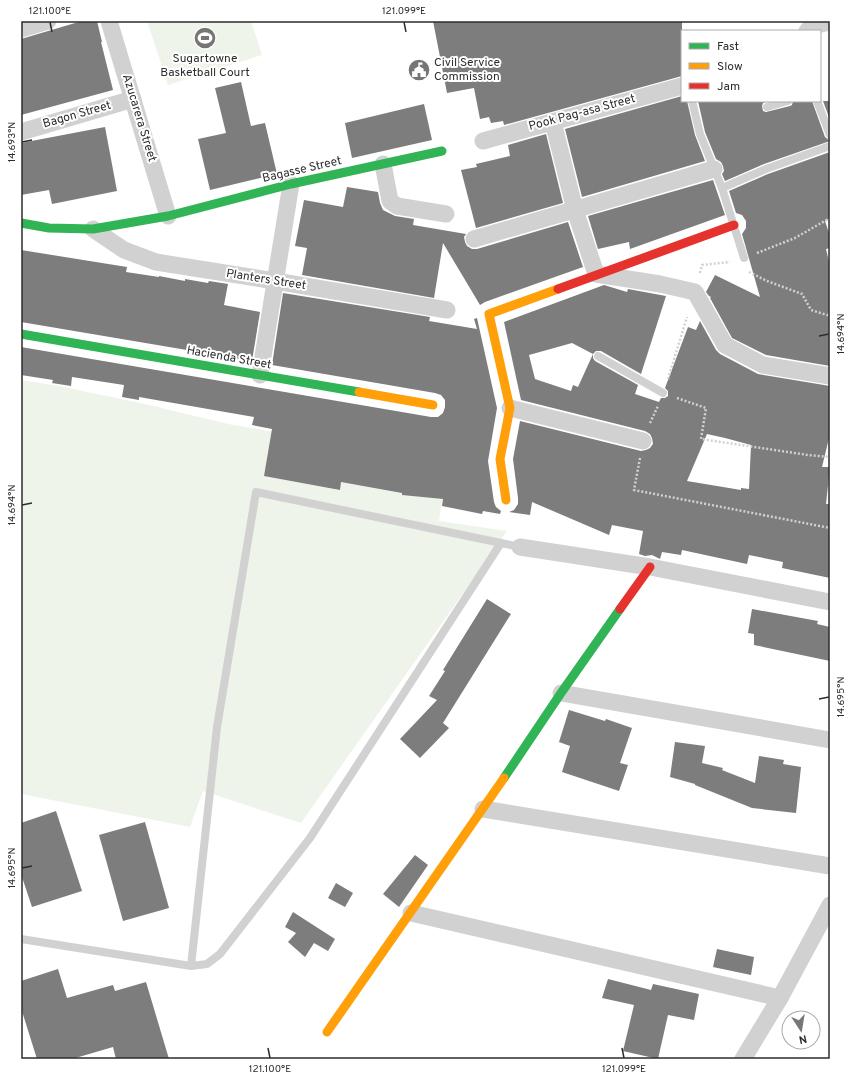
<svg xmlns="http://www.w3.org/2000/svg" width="851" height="1080" font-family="Overpass,sans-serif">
	<rect width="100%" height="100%" fill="#fff"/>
	<g fill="#eef4ea">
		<polygon points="147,21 251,21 262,55 168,85"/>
		<polygon points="21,380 59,386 145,404 228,424 403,454 449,452 439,521 507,531 301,823 203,791 190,827 21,794"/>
	</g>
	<g fill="#7d7d7d" fill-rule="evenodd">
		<polygon points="82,21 97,21 102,42 101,42 113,90 21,115 21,39"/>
		<polygon points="433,21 682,21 682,76 504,125 503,121 491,123 489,117 480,119 474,88 447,93"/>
		<polygon points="241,82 251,126 265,123 277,174 210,190 198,139 226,133 215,88"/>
		<polygon points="682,96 682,101 687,101 695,135 705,161 582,197 565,129"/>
		<polygon points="698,101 768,101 763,103 762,106 763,111 766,112 790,106 792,105 793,101 812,101 825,137 830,141 764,164 725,181 722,174 724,171 723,166 721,162 716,159 705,132"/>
		<polygon points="823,101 830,101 830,120"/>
		<polygon points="424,104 432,140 352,158 345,123"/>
		<polygon points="105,127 117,191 52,204 49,190 21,195 21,143"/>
		<polygon points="546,134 563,203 476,228 461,170 477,167 476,164 510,156 508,145"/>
		<polygon points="830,152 830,218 825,221 830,236 830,248 826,249 830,266 830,366 766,355 732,338 710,298 711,297 709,296 706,292 715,275 760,297 742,234 746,228 746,221 742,215 736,213 729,191 768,174"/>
		<polygon points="713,180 725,215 630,249 629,242 598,249 588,216"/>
		<polygon points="347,187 378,192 380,203 383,210 395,216 414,219 413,225 466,234 464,237 465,242 467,246 472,249 477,249 568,222 583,267 485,302 480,305 443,243 434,298 302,275 307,248 295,246 304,200 343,207"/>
		<polygon points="21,250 127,267 126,272 159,277 159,276 185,281 185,279 208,283 209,281 228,284 224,305 260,312 252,361 21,322"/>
		<path d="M604 285 627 292 628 289 666 296 641 374 601 351H596L593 354V358L595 361 638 385 635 394 659 402 661 398H665L668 396V391L665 388 688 327 696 330 700 321 716 350 720 354 758 374 830 386V434L822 467H830L826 504H830V578L782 568 783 562 749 555 747 564 682 550 681 555 662 552 660 559 652 555 645 556 639 554 643 531 612 525 609 535 532 502 530 515 509 512 514 510 518 504V498L513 459 520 421 641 451 646 450 650 448 653 444 652 438 650 434 645 431 521 400 504 322ZM572 343 593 354 578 387 573 385 571 391 535 379 529 355ZM707 434 725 438 751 445 749 489 741 488V490L687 481Z"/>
		<polygon points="283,293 430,317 429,321 477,329 474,319 477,318 497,408 488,461 494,502 496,507 501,511 500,514 483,511 482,514 442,506 443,499 402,495 402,493 341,482 340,490 264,476 272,429 252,425 254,417 139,397 139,400 122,397 124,385 72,377 71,386 52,383 53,380 21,375 21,347 431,417 438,417 443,413 445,407 445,400 441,395 435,393 272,365"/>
		<polygon points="487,599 511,614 443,723 449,728 420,758 400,739 437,700 429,696 445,671 443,670"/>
		<polygon points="752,609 818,621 817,624 830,627 830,661 754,645 754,634 748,633"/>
		<polygon points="569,710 605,721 606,719 632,728 620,763 628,765 619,791 562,772 570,746 559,742"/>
		<polygon points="675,742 705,746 702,763 723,768 722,770 755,783 759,756 784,760 783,764 801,767 796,813 752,808 695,785 695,784 670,777"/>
		<polygon points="56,811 82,891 32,907 21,874 21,823"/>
		<polygon points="145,822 169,908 123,921 99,835"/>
		<polygon points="415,855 428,865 399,907 383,894"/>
		<polygon points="336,883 353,893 345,907 328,898"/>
		<polygon points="293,912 335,939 328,951 314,943 305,957 288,942 296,933 285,927"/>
		<polygon points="717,949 754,957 751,975 713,967"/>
		<polygon points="58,969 67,998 113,985 115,991 146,982 169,1059 116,1059 113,1047 72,1059 37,1059 21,1008 21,981"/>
		<polygon points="608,979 651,990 653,984 699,994 694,1020 668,1015 658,1059 623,1051 634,1005 602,998"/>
	</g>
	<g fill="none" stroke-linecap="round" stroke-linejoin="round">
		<g stroke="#d1d1d1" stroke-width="2.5" stroke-dasharray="2 2" stroke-linecap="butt">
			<polyline points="757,253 795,238 830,218"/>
			<polyline points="749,272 767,281 802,294 811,310 827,315 830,315"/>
			<polyline points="700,273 702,265 730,262"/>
			<polyline points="668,379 687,317"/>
			<polyline points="677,398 706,408 701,439 808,455 830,457"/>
			<polyline points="650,423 658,406"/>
			<polyline points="640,458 634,490 830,528"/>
		</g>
		<g stroke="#d1d1d1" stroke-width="8">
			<polyline points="692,101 700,134 722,188 744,258"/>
			<polyline points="817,101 830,135"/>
			<polyline points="767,107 788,101"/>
			<polyline points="722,188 766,169 830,146"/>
			<polyline points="598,356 663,393"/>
			<polyline points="21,939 191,966 207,964 220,954 310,838 501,543"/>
			<polyline points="191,966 217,727 256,492 520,547"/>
		</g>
		<g stroke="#d1d1d1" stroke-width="17">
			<polyline points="109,21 168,216"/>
			<polyline points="21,29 48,21"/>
			<polyline points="807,31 812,26 830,22"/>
			<polyline points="553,122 575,210 596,274 660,284 695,292 725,345 763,365 830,376"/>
			<polyline points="21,132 133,99"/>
			<polyline points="483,141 682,86"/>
			<polyline points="383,164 390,201 397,206 446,214"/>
			<polyline points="93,229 124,250 156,262 275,281 447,310"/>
			<polyline points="474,239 714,169"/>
			<polyline points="260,375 291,184"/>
			<polyline points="510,408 643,441"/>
			<polyline points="520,547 650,567 830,602"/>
			<polyline points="561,693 830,740"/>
			<polyline points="483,809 830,866"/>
			<polyline points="411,913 780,998"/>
			<polyline points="743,1059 780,998 830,905"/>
		</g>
		<g stroke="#30b455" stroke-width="9">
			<polyline points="21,223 49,228 93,229 168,216 291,184 442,151"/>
			<polyline points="21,334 359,392"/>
			<polyline points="504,778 561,693 620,609"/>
		</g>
		<g stroke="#ff9f0a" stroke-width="9">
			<polyline points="359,392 433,405"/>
			<polyline points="506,500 500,459 510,408 489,314 558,289"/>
			<polyline points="327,1032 504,778"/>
		</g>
		<g stroke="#e5322d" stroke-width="9">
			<polyline points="558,289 734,225"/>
			<polyline points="620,609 650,567"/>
		</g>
	</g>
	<path fill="none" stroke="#2c2c2c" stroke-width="1.5" d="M50 22 52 32M404 22 406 32M22 142 32 140M819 336 829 334M22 505 32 503M819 699 829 697M22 868 32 866M268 1048 270 1058M622 1048 624 1058"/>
	<defs>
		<g id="stadium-disc" transform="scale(1.15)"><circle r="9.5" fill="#767676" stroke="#fff"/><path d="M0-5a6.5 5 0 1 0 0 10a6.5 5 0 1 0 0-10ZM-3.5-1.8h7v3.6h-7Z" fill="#fff"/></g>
		<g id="civic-disc" transform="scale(1.15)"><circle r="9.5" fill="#767676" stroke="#fff"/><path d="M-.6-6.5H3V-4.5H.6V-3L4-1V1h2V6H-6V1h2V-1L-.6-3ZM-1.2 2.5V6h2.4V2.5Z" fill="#fff"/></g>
	</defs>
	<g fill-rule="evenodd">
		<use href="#stadium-disc" x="205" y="38"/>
		<use href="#civic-disc" x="419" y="70"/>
	</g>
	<g text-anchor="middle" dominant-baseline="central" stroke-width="4" stroke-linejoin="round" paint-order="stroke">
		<g font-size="12" fill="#2c2c2c" stroke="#fff">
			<text x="205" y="59">Sugartowne<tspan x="205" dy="14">Basketball Court</tspan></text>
			<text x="434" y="63" text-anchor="start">Civil Service<tspan x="434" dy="14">Commission</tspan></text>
		</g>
		<g font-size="12" fill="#2c2c2c" stroke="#fff">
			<text transform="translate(582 113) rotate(-15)">Pook Pag-asa Street</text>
			<text transform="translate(77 115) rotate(-16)">Bagon Street</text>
			<text transform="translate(139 118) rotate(73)">Azucarera Street</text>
			<text transform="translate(302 170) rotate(-13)">Bagasse Street</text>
			<text transform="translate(266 280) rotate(9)">Planters Street</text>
			<text transform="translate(229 358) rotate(10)">Hacienda Street</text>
		</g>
	</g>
	<rect width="851" height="1080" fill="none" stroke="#ffffff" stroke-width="44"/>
	<rect x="681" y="30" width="140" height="72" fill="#ffffff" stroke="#ababab"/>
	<rect x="689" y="43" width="20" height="6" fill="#30b455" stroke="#ababab"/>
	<text x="717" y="50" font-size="12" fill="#2c2c2c">Fast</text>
	<rect x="689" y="63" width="20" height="6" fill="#ff9f0a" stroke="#ababab"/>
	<text x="717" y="70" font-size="12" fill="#2c2c2c">Slow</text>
	<rect x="689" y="83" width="20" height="6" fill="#e5322d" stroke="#ababab"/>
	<text x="717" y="90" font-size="12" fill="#2c2c2c">Jam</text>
	<g transform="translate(801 1030) rotate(168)"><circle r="19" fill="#ffffff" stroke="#ababab"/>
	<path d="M0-3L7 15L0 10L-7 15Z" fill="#767676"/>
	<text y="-6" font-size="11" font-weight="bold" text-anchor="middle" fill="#2c2c2c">N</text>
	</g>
	<rect x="22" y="22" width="807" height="1036" fill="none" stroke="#2c2c2c" stroke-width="1.5"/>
	<g font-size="10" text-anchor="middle" fill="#2c2c2c">
		<text x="50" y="14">121.100°E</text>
		<text x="404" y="14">121.099°E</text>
		<text transform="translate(11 142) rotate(-90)" y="4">14.693°N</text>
		<text transform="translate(840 334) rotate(-90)" y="4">14.694°N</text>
		<text transform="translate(11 505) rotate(-90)" y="4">14.694°N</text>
		<text transform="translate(840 697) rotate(-90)" y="4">14.695°N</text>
		<text transform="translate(11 868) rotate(-90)" y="4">14.695°N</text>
		<text x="270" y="1072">121.100°E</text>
		<text x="624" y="1072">121.099°E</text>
	</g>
</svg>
